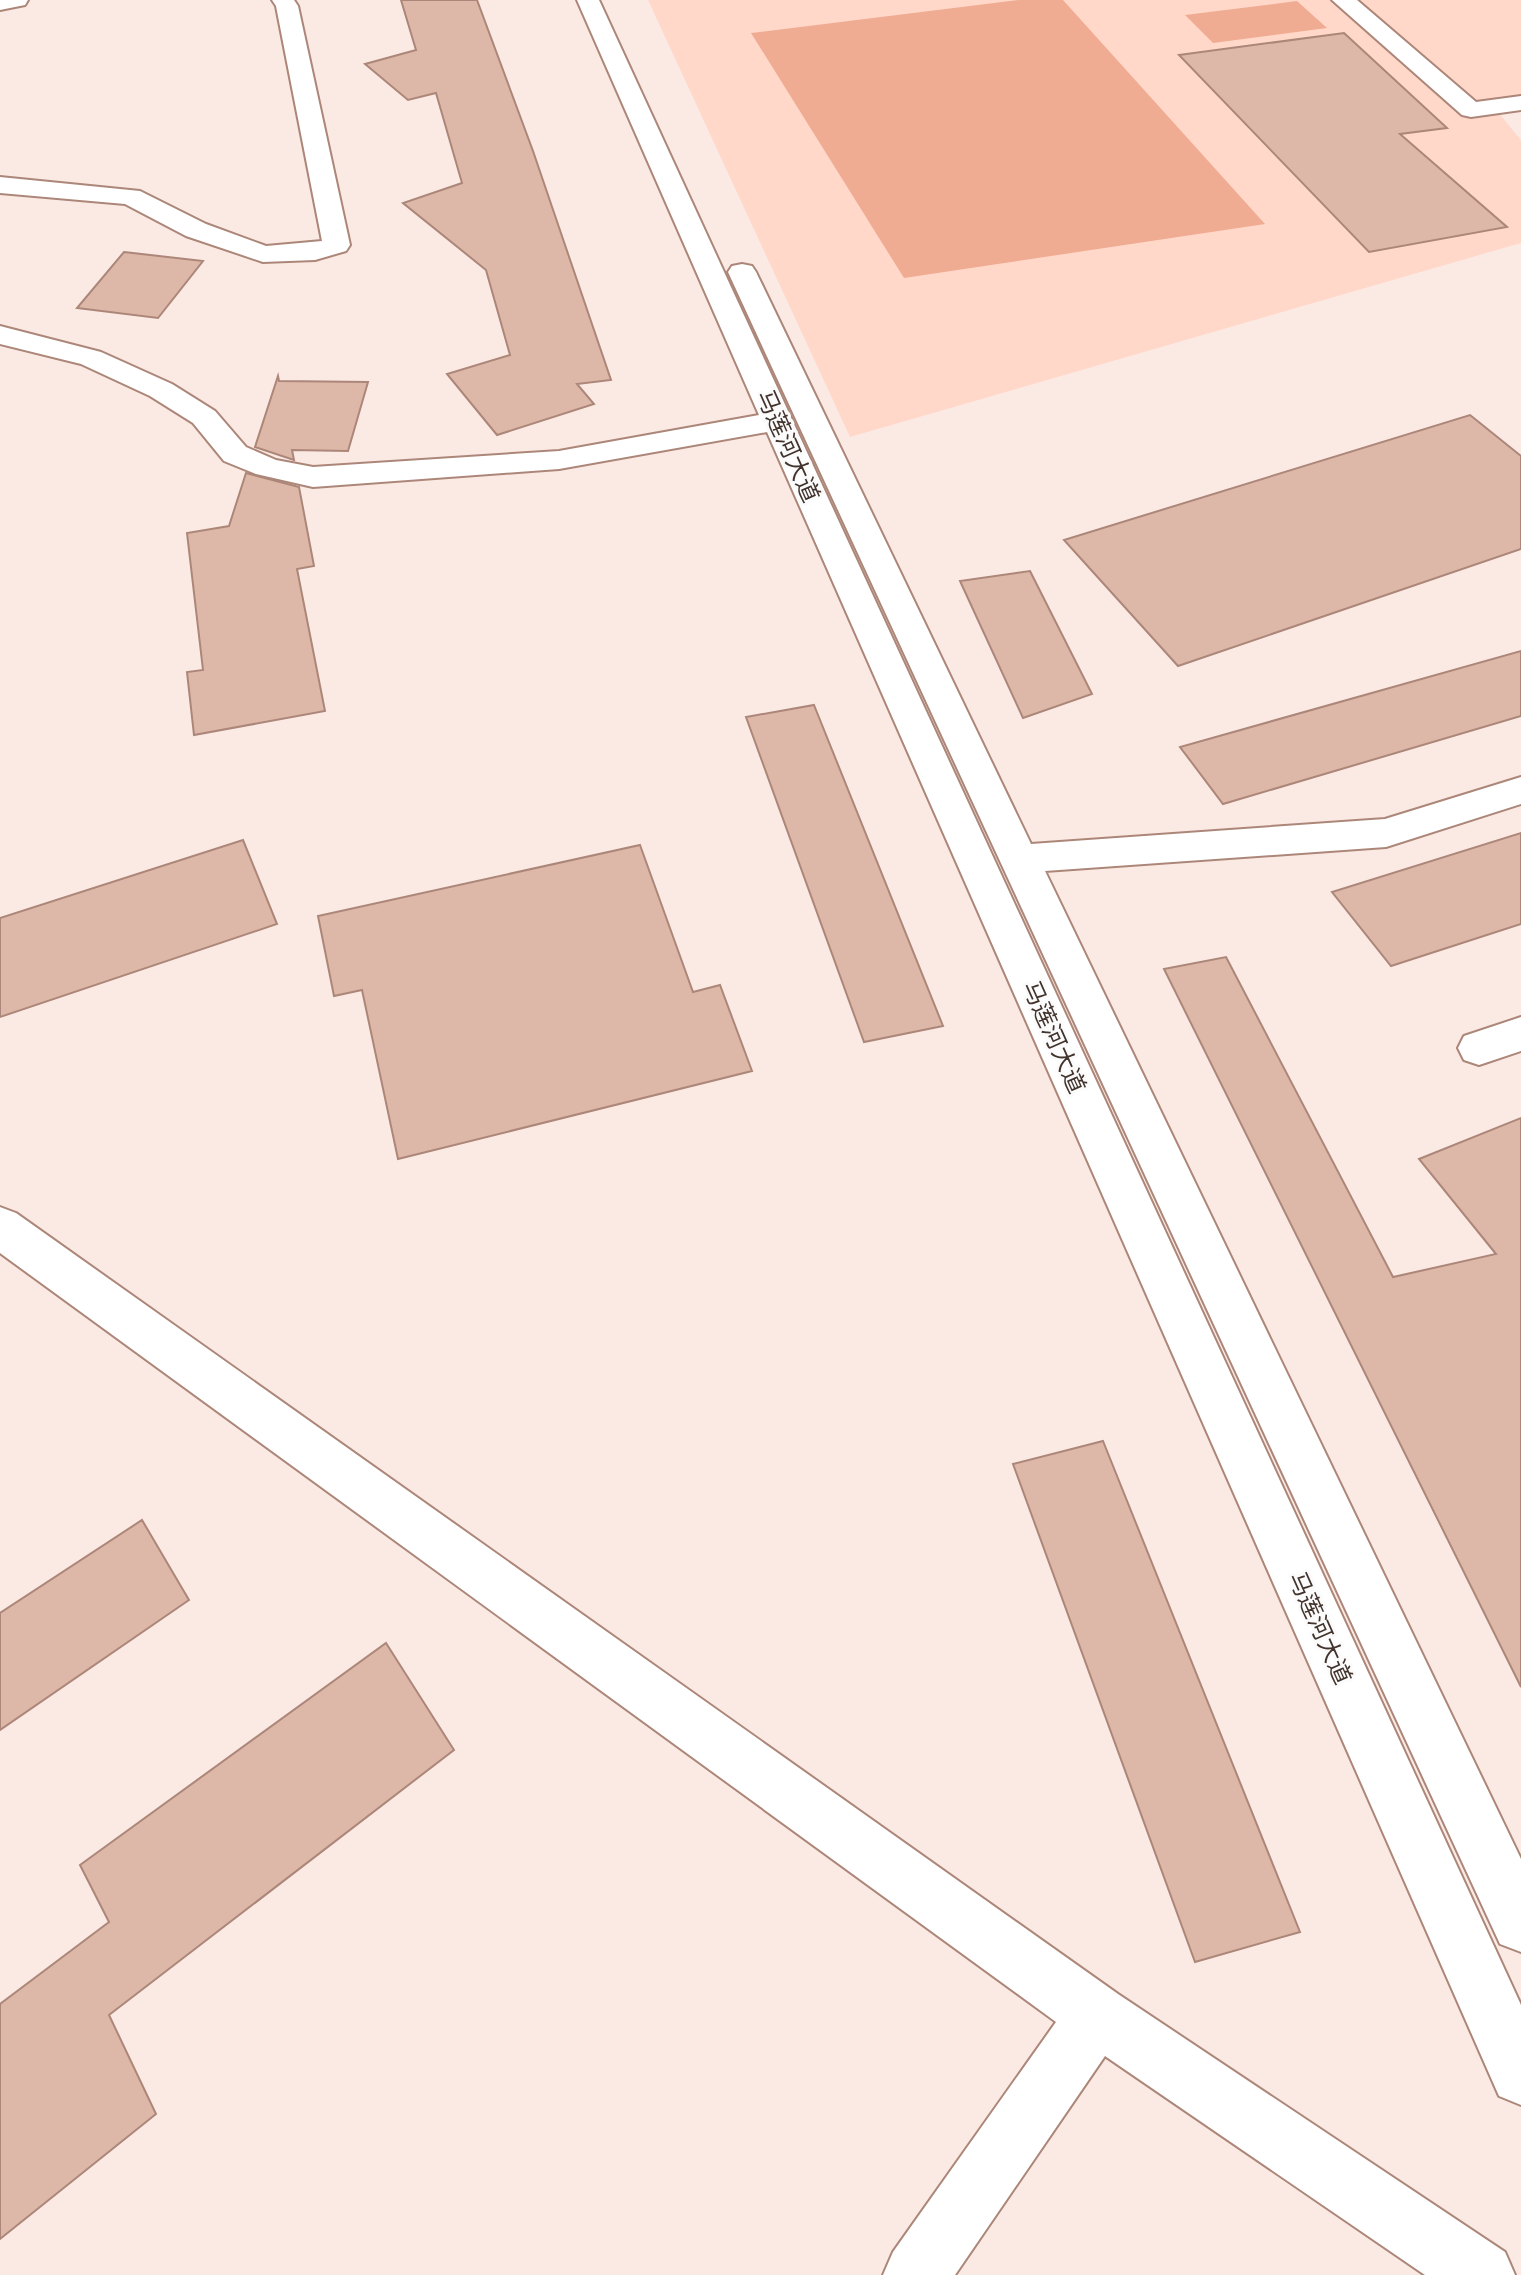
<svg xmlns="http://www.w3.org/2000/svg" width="1521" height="2275" font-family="Bitter,'Noto Sans SC',serif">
	<rect width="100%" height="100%" fill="#fbeae4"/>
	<polygon fill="#ffd8ca" points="648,0 1521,0 1521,105 1497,111 1521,140 1521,243 850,437"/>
	<g fill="#f0ac92">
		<polygon points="1019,0 1063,0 1265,224 904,278 751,33"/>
		<polygon points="1297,1 1327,28 1213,43 1185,15"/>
	</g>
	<g fill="#ddb7a8" stroke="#ac8779" stroke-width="2">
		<polygon points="401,0 477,0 533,151 611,380 577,384 594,404 497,435 447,374 510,355 486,270 403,203 462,183 436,93 408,100 365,64 416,50"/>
		<polygon points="1344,33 1447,128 1400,134 1507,227 1369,252 1179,55"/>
		<polygon points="124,252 203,261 158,318 77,308"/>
		<polygon points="278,376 279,381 368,382 348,451 292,450 294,460 255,447"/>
		<polygon points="1470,415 1521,456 1521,549 1178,666 1064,540"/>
		<polygon points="246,473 299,487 314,566 297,569 325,711 194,735 187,672 203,670 187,533 229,526"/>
		<polygon points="1030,571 1092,694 1023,718 960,581"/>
		<polygon points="1521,651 1521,716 1223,804 1180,747"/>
		<polygon points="814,705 943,1026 864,1042 746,717"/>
		<polygon points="1521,833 1521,924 1391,966 1332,892"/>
		<polygon points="243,840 277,924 0,1017 0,918"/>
		<polygon points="640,845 693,992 720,985 752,1071 398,1159 362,990 334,996 318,916"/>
		<polygon points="1226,957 1393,1277 1496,1254 1419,1159 1521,1118 1521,1687 1164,969"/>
		<polygon points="1103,1441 1300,1932 1195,1962 1013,1464"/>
		<polygon points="142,1520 189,1600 0,1730 0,1613"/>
		<polygon points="386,1643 454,1750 109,2015 156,2114 0,2239 0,2004 109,1922 80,1865"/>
	</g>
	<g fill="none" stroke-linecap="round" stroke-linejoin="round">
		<g stroke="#ac8779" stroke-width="4">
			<g id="minor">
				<polygon points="0,0 28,0 25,5 0,10"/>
				<polygon points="272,0 294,0 298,6 350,245 346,251 315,260 263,262 186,236 125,204 0,193 0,177 140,191 206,224 266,246 322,241 276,6"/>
				<polygon points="577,0 599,0 1521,2005 1521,2105 1499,2096 767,432 559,469 313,487 256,474 224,461 193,423 150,396 81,364 0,344 0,326 101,352 172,384 215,411 246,447 276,460 313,467 559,451 759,415"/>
				<polygon points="1332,0 1357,0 1476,102 1521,96 1521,110 1471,117 1462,115"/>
				<polygon points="742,264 752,266 756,272 1031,844 1385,819 1521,777 1521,804 1386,847 1045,871 1521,1859 1521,1952 1500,1944 728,272 732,266"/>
				<polygon points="1521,1017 1521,1051 1479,1065 1464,1060 1458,1048 1464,1036"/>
				<polygon points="0,1207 16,1213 1118,1994 1505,2252 1515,2275 1425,2275 1105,2056 955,2275 883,2275 893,2252 1056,2022 0,1253"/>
			</g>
		</g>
		<use href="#minor" fill="#fff" fill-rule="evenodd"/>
	</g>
	<g text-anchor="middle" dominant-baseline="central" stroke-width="6" stroke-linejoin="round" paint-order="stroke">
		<g font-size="24" fill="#42332d" stroke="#fbfbfb">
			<text transform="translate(788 446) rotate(66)">马莲河大道</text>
			<text transform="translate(1054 1037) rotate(66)">马莲河大道</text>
			<text transform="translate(1320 1628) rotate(66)">马莲河大道</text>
		</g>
	</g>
</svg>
